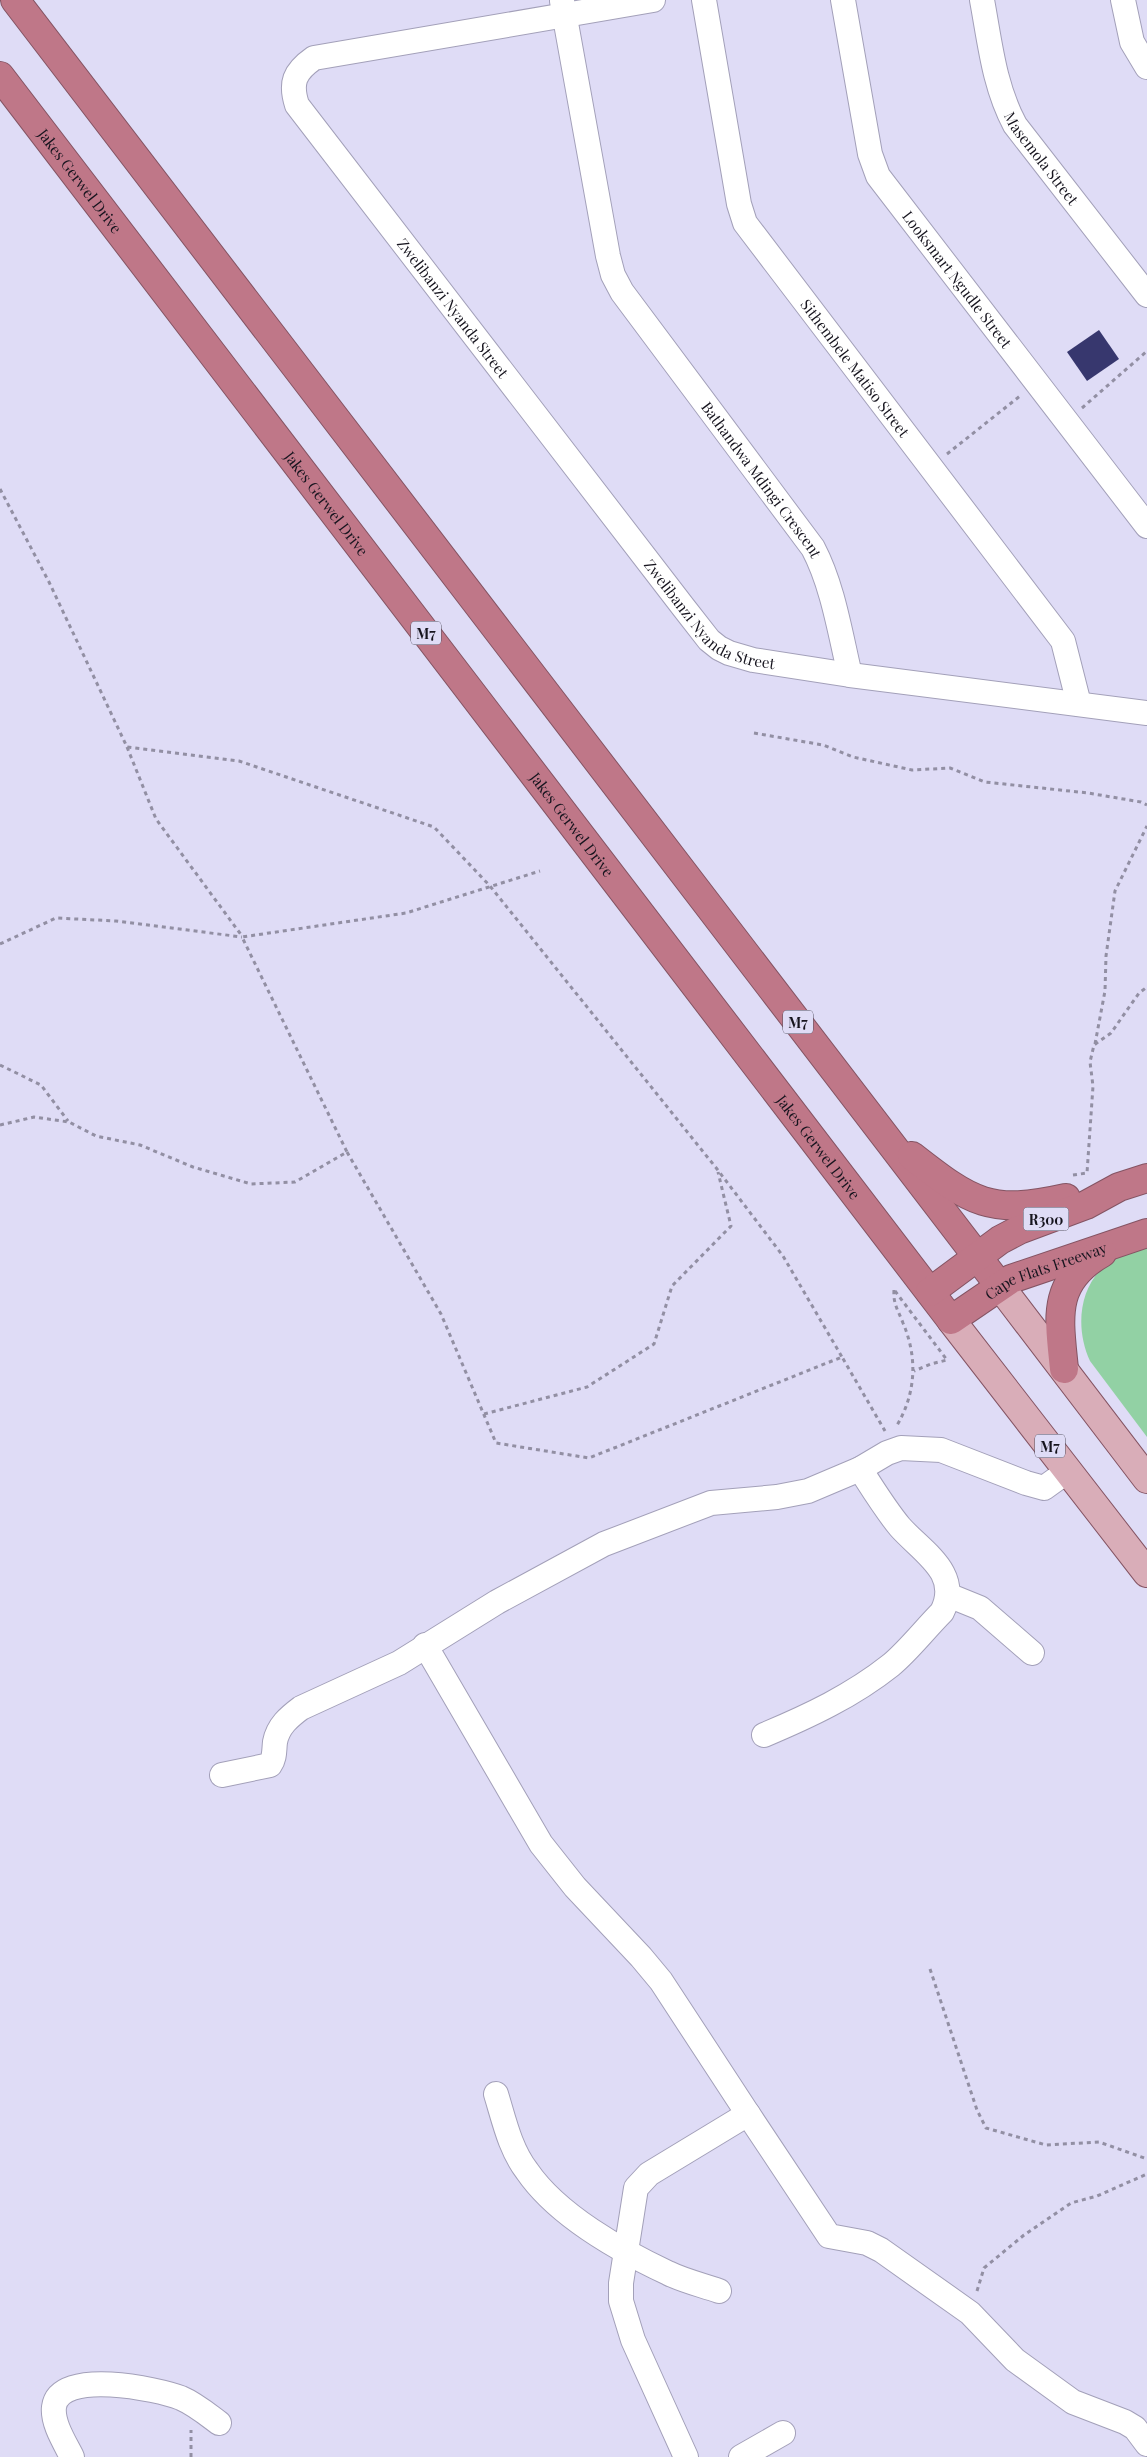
<svg xmlns="http://www.w3.org/2000/svg" width="1147" height="2457" font-family="'Playfair Display',serif">
	<rect width="100%" height="100%" fill="#dfdcf6"/>
	<path fill="#92d1a4" d="M1147 1246V1437L1090 1361C1072 1322 1081 1271 1125 1253 1131 1250 1140 1248 1147 1246Z"/>
	<polygon fill="#37376e" points="1099,330 1119,359 1087,381 1067,352"/>
	<g fill="none" stroke-linecap="round" stroke-linejoin="round">
		<g stroke="#a3a0b9" stroke-width="26">
			<g id="minor">
				<path id="s1" d="M653 0 314 58C294 72 290 83 297 105L684 608 709 640 719 648 729 653 753 660 850 675 1147 713"/>
				<path id="s2" d="M704 0 739 204 745 223 1063 641 1079 704"/>
				<path id="s3" d="M843 0 870 154 878 176 1147 526"/>
				<path id="s4" d="M982 0C990 43 994 86 1015 125L1147 295"/>
				<polyline points="1123,0 1132,42 1147,67"/>
				<path id="s5" d="M562 1 608 256 613 275 622 292 813 548C833 586 840 633 850 675"/>
				<polyline points="948,1595 980,1608 1032,1653"/>
				<polyline points="425,1645 541,1844 575,1887 641,1957 661,1981 748,2114 649,2174 636,2188 621,2283 621,2301 633,2340 686,2457"/>
				<path d="M764 1735C809 1716 852 1696 891 1665 909 1650 925 1629 942 1612 962 1573 922 1552 900 1527 885 1509 873 1489 860 1469"/>
				<path d="M222 1775 270 1765C275 1758 274 1750 275 1742 278 1726 289 1717 301 1708L399 1663 497 1602 604 1544 711 1503 777 1497 808 1491 860 1469 887 1453 901 1448 941 1450 1026 1483 1044 1488 1069 1470"/>
				<path d="M496 2094C504 2120 510 2149 527 2171 557 2215 621 2251 668 2273 684 2281 702 2285 719 2291"/>
				<polyline points="748,2114 829,2236 867,2243 881,2250 970,2313 1015,2360 1073,2402 1125,2422 1135,2428 1147,2444"/>
				<path d="M72 2457C65 2443 52 2423 54 2407 59 2368 158 2389 181 2398 195 2404 207 2414 219 2423"/>
				<polyline points="741,2457 783,2433"/>
			</g>
		</g>
		<g stroke="#845463" stroke-width="30">
			<g id="major">
				<polyline points="999,1285 1147,1479"/>
				<polyline points="951,1320 1147,1573"/>
			</g>
		</g>
		<g stroke="#845463" stroke-width="30">
			<g id="highway">
				<polyline points="15,0 999,1285"/>
				<path id="s6" d="M0 76 951 1320 1011 1279 1147 1233"/>
				<path d="M912 1156C972 1203 990 1215 1066 1198"/>
				<polyline points="930,1292 1000,1240 1019,1230 1086,1205 1119,1187 1147,1178"/>
				<path d="M1064 1369C1059 1318 1051 1282 1102 1253"/>
			</g>
		</g>
		<g stroke="#928fa3" stroke-width="3" stroke-dasharray="4 4" stroke-linecap="butt">
			<polyline points="1082,408 1147,351"/>
			<polyline points="947,454 1020,396"/>
			<polyline points="0,489 49,582 127,747 239,761 434,827 490,886 717,1169 783,1256 842,1357"/>
			<polyline points="754,733 823,745 853,757 912,770 950,768 985,782 1088,793 1141,802 1147,805"/>
			<polyline points="127,747 156,819 242,936"/>
			<polyline points="0,944 56,918 116,921 242,937"/>
			<polyline points="1095,1044 1105,991 1106,956 1115,891 1147,826"/>
			<polyline points="0,1065 41,1085 68,1121"/>
			<polyline points="0,1125 34,1117 69,1122 96,1136 140,1145 193,1167 251,1184 295,1182 347,1152 242,937 406,913 540,871"/>
			<polyline points="347,1152 441,1314 496,1443 589,1458 842,1357 885,1431"/>
			<polyline points="1073,1175 1087,1173 1093,1086 1090,1062 1094,1045 1111,1033 1139,993 1147,987"/>
			<path d="M894 1290C893 1304 898 1310 903 1323 918 1358 916 1394 896 1427"/>
			<polyline points="895,1291 947,1360 931,1364 914,1371"/>
			<polyline points="484,1414 587,1387 654,1344 672,1286 731,1226 718,1172"/>
			<polyline points="930,1969 977,2110 986,2128 1046,2145 1099,2142 1147,2159"/>
			<polyline points="977,2291 984,2268 1024,2235 1071,2203 1097,2196 1147,2174"/>
			<polyline points="191,2457 191,2430"/>
		</g>
		<use href="#minor" stroke="#fff" stroke-width="24"/>
		<use href="#major" stroke="#d9adb8" stroke-width="28"/>
		<use href="#highway" stroke="#bf7788" stroke-width="28"/>
	</g>
	<g text-anchor="middle" dominant-baseline="central" stroke-width="5" stroke-linejoin="round" paint-order="stroke">
		<g fill="#dfdcf6" stroke="#52505f" stroke-width="1">
			<rect x="411" y="621.5" width="30" height="23" rx="4"/>
			<rect x="783" y="1010.5" width="30" height="23" rx="4"/>
			<rect x="1023.5" y="1207.5" width="45" height="23" rx="4"/>
			<rect x="1035" y="1434.5" width="30" height="23" rx="4"/>
		</g>
		<g font-size="14" font-weight="bold" fill="#16141e">
			<text x="426" y="633">M7</text>
			<text x="798" y="1022">M7</text>
			<text x="1046" y="1219">R300</text>
			<text x="1050" y="1446">M7</text>
		</g>
		<g font-size="15" fill="#16141e" stroke="#dfdcf6">
			<text stroke="none"><textPath href="#s4" startOffset="172">Masemola Street</textPath></text>
			<text stroke="none"><textPath href="#s6" startOffset="132">Jakes Gerwel Drive</textPath></text>
			<text stroke="none"><textPath href="#s3" startOffset="310">Looksmart Ngudle Street</textPath></text>
			<text stroke="none"><textPath href="#s1" startOffset="655">Zwelibanzi Nyanda Street</textPath></text>
			<text stroke="none"><textPath href="#s2" startOffset="409">Sithembele Matiso Street</textPath></text>
			<text stroke="none"><textPath href="#s5" startOffset="532">Bathandwa Mdingi Crescent</textPath></text>
			<text stroke="none"><textPath href="#s6" startOffset="538">Jakes Gerwel Drive</textPath></text>
			<text stroke="none"><textPath href="#s1" startOffset="1060">Zwelibanzi Nyanda Street</textPath></text>
			<text stroke="none"><textPath href="#s6" startOffset="942">Jakes Gerwel Drive</textPath></text>
			<text stroke="none"><textPath href="#s6" startOffset="1348">Jakes Gerwel Drive</textPath></text>
			<text stroke="none"><textPath href="#s6" startOffset="1674">Cape Flats Freeway</textPath></text>
		</g>
	</g>
</svg>
